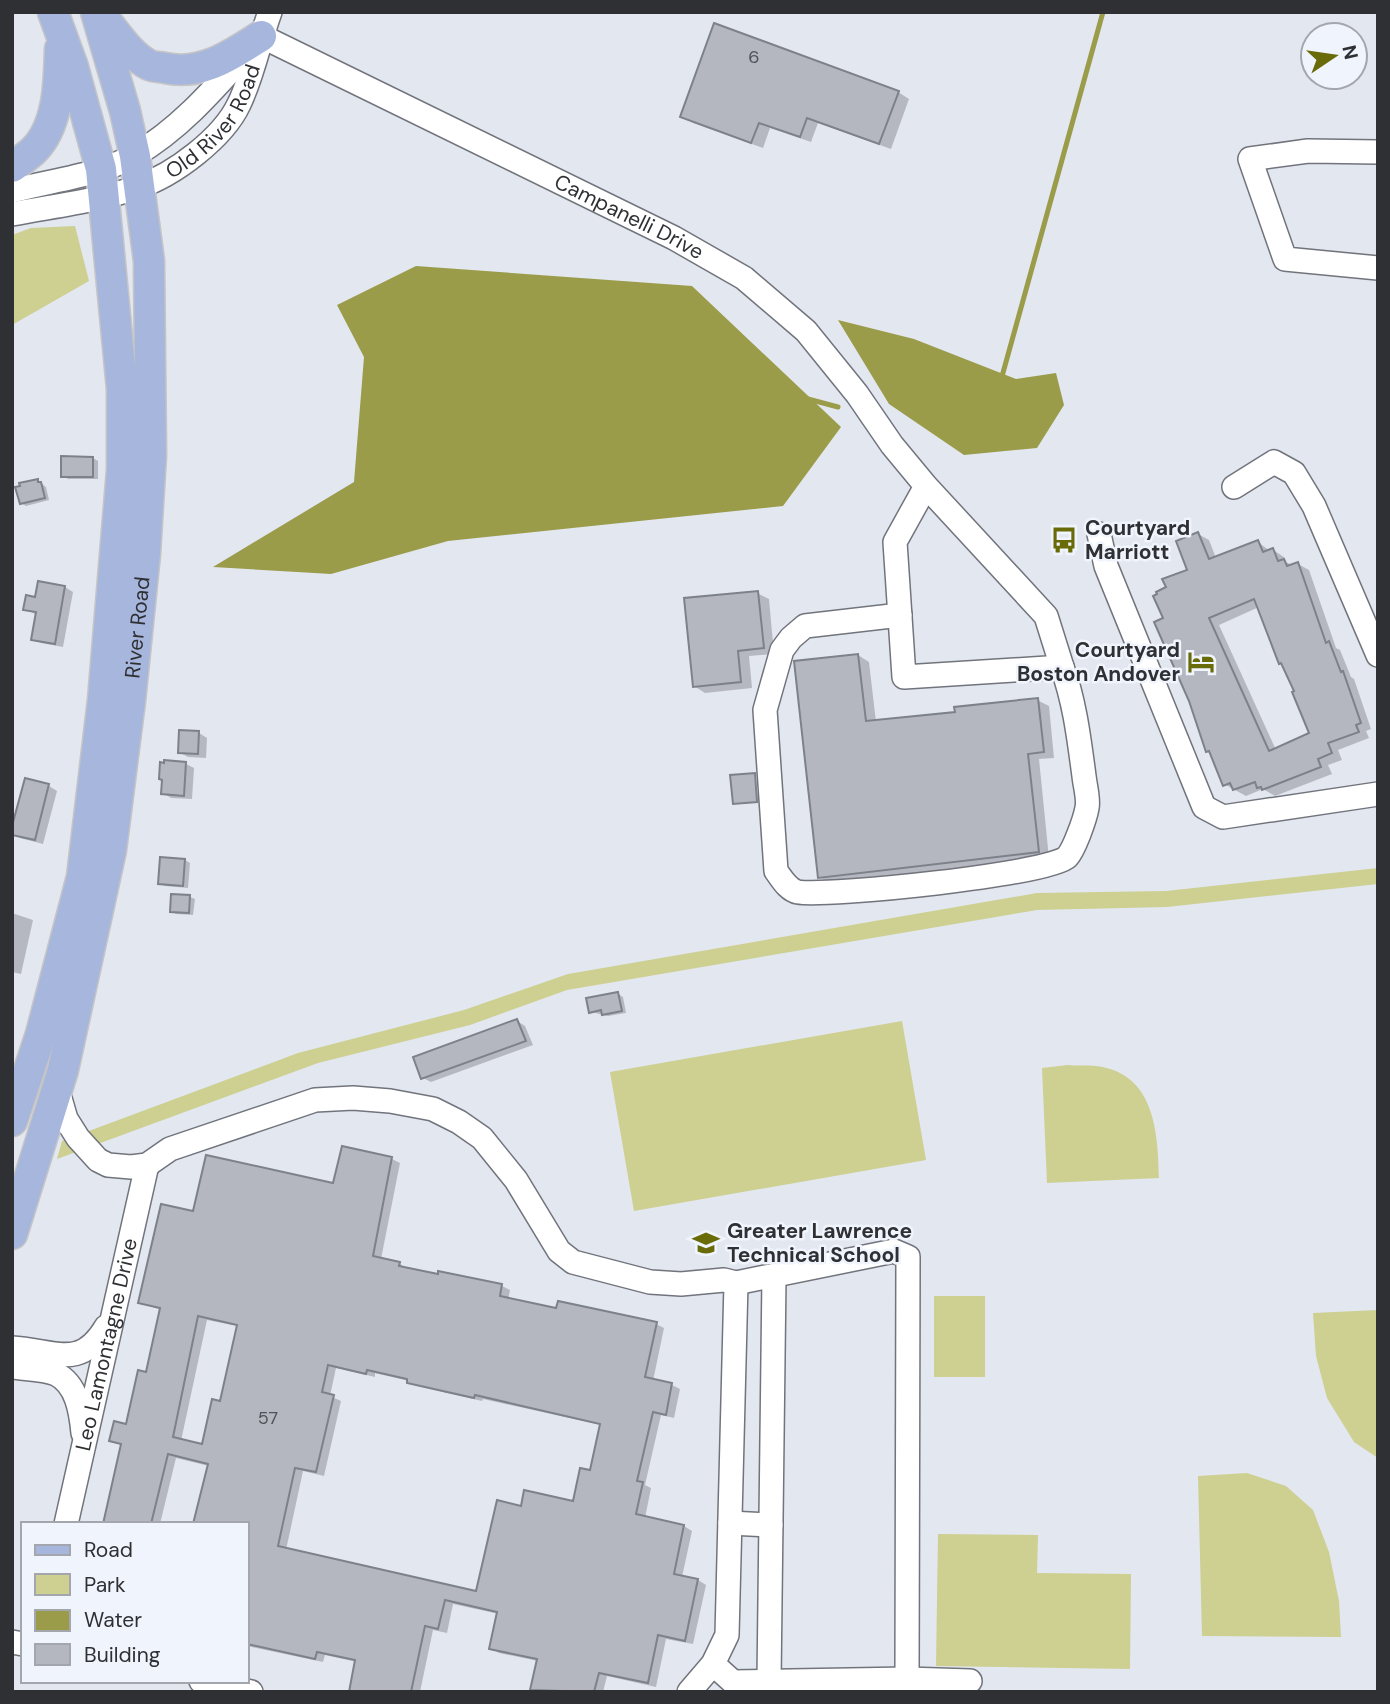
<svg xmlns="http://www.w3.org/2000/svg" width="1390" height="1704" font-family="'DM Sans',sans-serif">
	<rect width="100%" height="100%" fill="#e3e7f0"/>
	<g fill="#cdd090">
		<polygon points="75,226 89,281 12,325 12,235 31,228"/>
		<polygon points="1378,868 1378,884 1167,907 1037,910 567,990 470,1025 318,1063 57,1159 62,1141 298,1053 464,1010 568,974 1037,893 1166,891"/>
		<polygon points="902,1021 926,1160 634,1211 610,1072"/>
		<path d="M1068 1065C1077 1066 1087 1065 1096 1066 1154 1073 1158 1130 1159 1178L1047 1183 1042 1068Z"/>
		<rect x="934" y="1296" width="51" height="81"/>
		<polygon points="1378,1310 1378,1458 1354,1442 1327,1398 1316,1356 1313,1313"/>
		<polygon points="1247,1473 1286,1486 1313,1510 1329,1552 1339,1601 1341,1637 1202,1636 1198,1476"/>
		<polygon points="938,1534 1038,1535 1037,1573 1131,1574 1130,1669 936,1666"/>
	</g>
	<g fill="#9a9c4a">
		<polygon points="416,266 692,286 841,427 783,506 448,541 331,574 213,567 354,482 364,357 337,305"/>
		<polygon points="838,320 914,339 1016,379 1056,373 1064,405 1037,448 964,455 889,404"/>
	</g>
	<g fill="#0003" fill-rule="evenodd">
		<polygon points="898,92 909,99 891,149 818,123 811,142 770,128 763,148 693,123 682,116"/>
		<polygon points="93,458 98,461 98,479 68,479 63,476"/>
		<polygon points="37,480 46,487 49,500 26,506 21,503"/>
		<path d="M1198 534 1209 540 1216 558 1258 542 1270 551 1273 550 1284 557 1286 562 1293 566 1298 564 1309 570 1336 648 1340 650 1351 677 1354 679 1371 729 1366 731 1369 738 1338 750 1342 760 1328 765 1332 774 1275 796 1263 789 1246 796 1224 784 1213 754 1207 751 1165 619 1189 571ZM1259 607 1311 734 1276 750 1219 625Z"/>
		<polygon points="65,587 73,592 63,647 41,643 33,639 37,615 25,609 36,599"/>
		<polygon points="757,593 769,599 774,654 749,656 752,688 705,693 694,686"/>
		<polygon points="858,655 869,662 876,722 956,714 1037,700 1049,706 1054,758 1039,759 1049,858 830,883 819,877"/>
		<polygon points="181,732 199,733 207,738 206,758 188,757 179,752"/>
		<polygon points="186,764 194,768 192,799 171,798 163,793 164,781"/>
		<polygon points="754,775 759,802 735,803"/>
		<polygon points="26,780 49,786 57,791 43,844 20,838 12,833"/>
		<polygon points="185,860 190,863 188,888 165,886 160,883"/>
		<polygon points="190,897 195,899 193,915 176,914 171,911"/>
		<polygon points="12,913 33,920 21,974 12,972"/>
		<polygon points="618,994 623,997 626,1013 608,1016 591,1012"/>
		<polygon points="517,1021 525,1026 533,1045 431,1082 423,1078"/>
		<path d="M343 1148 392 1159 400 1163 381 1259 399 1263 407 1269 502 1286 510 1290 508 1300 558 1310 656 1324 664 1328 653 1381 672 1385 680 1389 674 1418 661 1415 645 1485 651 1488 645 1518 684 1526 692 1531 682 1577 698 1580 706 1585 693 1644 666 1639 656 1687 607 1676 603 1692H536L532 1689 538 1661 499 1653 491 1648 499 1614 453 1604 447 1633 433 1630 420 1692H353L357 1662 325 1655 323 1662 247 1646V1524L209 1466 176 1458 160 1524H105L123 1446 111 1440 127 1426 147 1374 161 1310 140 1302 194 1213 335 1185ZM207 1320 238 1326 222 1403 204 1446 181 1441ZM336 1368 375 1377V1373L409 1381 417 1386 482 1401 483 1399 602 1425 591 1473 574 1503 477 1593 286 1550 303 1471 324 1476 341 1401 330 1396Z"/>
	</g>
	<g fill="none" stroke-linecap="round" stroke-linejoin="round">
		<g stroke="#9a9c4a" stroke-width="5">
			<polyline points="1001,380 1103,12"/>
			<polyline points="808,399 838,407"/>
		</g>
	</g>
	<g fill="#b4b7c0" stroke="#7d8189" stroke-width="2" fill-rule="evenodd">
		<polygon points="714,23 899,91 879,144 807,118 800,137 759,123 751,143 680,117"/>
		<polygon points="61,456 93,457 93,477 61,477"/>
		<polygon points="38,479 38,482 41,482 45,498 20,504 15,487 20,486 19,483"/>
		<path d="M1198 532 1209 559 1258 540 1263 552 1273 548 1278 561 1284 559 1287 566 1298 562 1326 643 1329 641 1341 672 1343 671 1361 723 1356 725 1359 732 1328 743 1332 753 1318 759 1321 767 1262 790 1261 787 1257 788 1255 782 1233 790 1230 783 1223 786 1209 751 1206 752 1189 701 1154 622 1163 618 1153 596 1157 594 1156 592 1166 587 1162 579 1187 570 1176 541ZM1254 599 1279 664 1281 663 1294 691 1292 692 1309 733 1269 751 1209 618Z"/>
		<polygon points="38,581 65,586 55,644 31,640 36,612 23,610 26,595 35,597"/>
		<polygon points="758,591 764,648 738,651 741,682 693,687 684,598"/>
		<polygon points="858,654 866,721 955,712 954,707 1038,698 1044,752 1028,754 1039,852 818,878 794,661"/>
		<polygon points="179,730 199,731 198,754 178,753"/>
		<polygon points="164,760 186,762 184,796 161,794 162,780 159,779 160,762 164,763"/>
		<polygon points="755,773 757,802 733,804 730,775"/>
		<polygon points="25,778 49,784 35,840 12,835 12,826"/>
		<polygon points="160,857 185,859 183,886 158,884"/>
		<polygon points="171,894 190,895 189,913 170,912"/>
		<polygon points="618,992 622,1011 602,1015 601,1010 589,1013 586,998"/>
		<polygon points="517,1019 526,1041 421,1079 413,1057"/>
		<path d="M342 1146 392 1157 373 1256 400 1262 399 1266 438 1274V1271L502 1284 500 1296 556 1308 558 1301 657 1322 645 1377 672 1383 666 1415 653 1412 637 1481 643 1482 636 1514 684 1525 674 1574 698 1579 685 1641 658 1635 648 1683 599 1673 594 1692 530 1690 537 1659 489 1649 497 1612 445 1600 438 1629 425 1626 411 1692H349L355 1660 317 1652 315 1659 247 1644V1524H193L208 1464 168 1454 151 1524H103L121 1444 109 1441 114 1421 126 1424 138 1370 146 1372 160 1308 138 1303 161 1204 193 1211 206 1155 333 1183ZM198 1316 237 1325 220 1401 212 1399 202 1444 173 1437ZM328 1365 366 1374 367 1370 407 1379V1383L474 1398 475 1395 600 1424 590 1470 580 1468 573 1501 524 1490 521 1506 497 1500 476 1591 278 1546 295 1468 316 1472 334 1395 322 1392Z"/>
	</g>
	<g fill="none" stroke-linecap="round" stroke-linejoin="round">
		<g stroke="#71747c" stroke-width="26">
			<g id="minor">
				<path id="s1" d="M261 36 674 238 744 278 806 331 857 394 892 445 926 486 1046 616 1062 667 904 677 895 542 926 486"/>
				<polyline points="1378,152 1308,151 1250,159 1285,259 1378,268"/>
				<path d="M12 191C52 180 99 176 135 155 180 129 215 88 249 50"/>
				<path id="s2" d="M12 214C53 206 99 201 138 187 174 175 223 138 239 104 253 75 259 42 270 12"/>
				<polyline points="1234,487 1274,462 1294,473 1314,506 1378,655"/>
				<polyline points="1099,534 1106,566 1204,807 1223,817 1378,794"/>
				<path d="M900 615 805 626 791 638 782 650 765 710 776 871C782 879 788 890 798 892 828 897 1051 874 1067 857 1074 850 1085 819 1087 808 1089 799 1085 786 1084 776 1079 739 1075 703 1062 667"/>
				<polyline points="57,1088 66,1119 78,1138 98,1160 108,1165 131,1167 147,1165 170,1149 315,1100 353,1098 390,1101 433,1109 459,1122 482,1138 516,1180 559,1251 573,1262 650,1282 681,1284 724,1280 736,1283 727,1635 713,1664 689,1692"/>
				<polyline points="736,1283 894,1251 908,1257 907,1679"/>
				<path d="M12 1348C54 1350 80 1371 106 1327"/>
				<path d="M12 1367C25 1369 45 1369 56 1374 77 1384 81 1412 83 1433"/>
				<polyline points="730,1523 771,1525"/>
				<path id="s3" d="M66 1524 147 1165"/>
				<polyline points="12,1642 23,1644"/>
				<polyline points="713,1664 733,1682 907,1679 970,1681"/>
				<polyline points="201,1681 251,1692"/>
				<polyline points="769,1681 774,1276"/>
			</g>
		</g>
		<g stroke="#c5c5c6" stroke-width="33">
			<g id="major">
				<path d="M103 17C116 33 130 55 149 65 153 67 160 67 165 68 202 76 231 55 261 36"/>
				<path d="M12 167C19 162 28 156 34 150 59 125 59 81 60 49"/>
				<polyline points="12,1121 41,1034 82,877 103,700 122,470 122,389 101,169 73,67 53,12"/>
				<path id="s4" d="M12 1234 63 1070 111 850 130 701 145 554 151 455 149 261 135 156 125 111 96 12"/>
			</g>
		</g>
		<use href="#minor" stroke="#fff" stroke-width="23"/>
		<use href="#major" stroke="#a7b6dc" stroke-width="30"/>
	</g>
	<defs>
		<g id="bus-bare" transform="scale(2.1)"><path d="M-5-6H5V4H4V6H2V4H-2V6H-4V4H-5ZM-3.5-4V0h7V-4ZM-3.5 1.2v1.5H-2V1.2ZM2 1.2v1.5H3.5V1.2Z" fill="#696a08" stroke="#f0f4fd" stroke-width="2.5" paint-order="stroke"/></g>
		<g id="hotel-bare" transform="scale(2.1)"><path d="M-6-4.5h1.5V1H6V5H4.5V3h-9V5H-6ZM-4 0a1.8 1.8 0 1 1 3.6 0ZM.5 0V-2.5h3Q6-2.5 6 0Z" fill="#696a08" stroke="#f0f4fd" stroke-width="2.5" paint-order="stroke"/></g>
		<g id="school-bare" transform="scale(2.1)"><path d="M0-5L7-2L0 1L-7-2ZM-4 1L0 2.5L4 1V4Q0 6-4 4Z" fill="#696a08" stroke="#f0f4fd" stroke-width="2.5" paint-order="stroke"/></g>
	</defs>
	<g fill-rule="evenodd">
		<use href="#bus-bare" x="1064" y="540"/>
		<use href="#hotel-bare" x="1201" y="662"/>
		<use href="#school-bare" x="706" y="1243"/>
	</g>
	<g text-anchor="middle" dominant-baseline="central" stroke-width="5" stroke-linejoin="round" paint-order="stroke">
		<g font-size="18" fill="#505257">
			<text x="754" y="57">6</text>
			<text x="268" y="1418">57</text>
		</g>
		<g font-size="21" fill="#2f3034" stroke="#f0f4fd">
			<text stroke="none"><textPath href="#s2" startOffset="233">Old River Road</textPath></text>
			<text stroke="none"><textPath href="#s1" startOffset="410">Campanelli Drive</textPath></text>
			<text stroke="none"><textPath href="#s4" startOffset="621">River Road</textPath></text>
			<text stroke="none"><textPath href="#s3" startOffset="184">Leo Lamontagne Drive</textPath></text>
		</g>
		<g font-size="21" font-weight="bold" fill="#2f3034" stroke="#f0f4fd" text-anchor="start">
			<text x="1085" y="528">Courtyard<tspan x="1085" dy="24">Marriott</tspan></text>
			<text x="1180" y="650" text-anchor="end">Courtyard<tspan x="1180" dy="24">Boston Andover</tspan></text>
			<text x="727" y="1231">Greater Lawrence<tspan x="727" dy="24">Technical School</tspan></text>
		</g>
	</g>
	<rect width="1390" height="1704" fill="none" stroke="#2f3034" stroke-width="28"/>
	<rect x="21" y="1522" width="228" height="161" fill="#f0f4fd" stroke="#a3a6ad" stroke-width="2"/>
	<rect x="35" y="1545" width="35" height="10" fill="#a7b6dc" stroke="#a3a6ad" stroke-width="2"/>
	<text x="84" y="1557" font-size="21" fill="#2f3034">Road</text>
	<rect x="35" y="1574" width="35" height="21" fill="#cdd090" stroke="#a3a6ad" stroke-width="2"/>
	<text x="84" y="1592" font-size="21" fill="#2f3034">Park</text>
	<rect x="35" y="1610" width="35" height="21" fill="#9a9c4a" stroke="#a3a6ad" stroke-width="2"/>
	<text x="84" y="1627" font-size="21" fill="#2f3034">Water</text>
	<rect x="35" y="1644" width="35" height="21" fill="#b4b7c0" stroke="#a3a6ad" stroke-width="2"/>
	<text x="84" y="1662" font-size="21" fill="#2f3034">Building</text>
	<g transform="translate(1334 56) rotate(77)"><circle r="33" fill="#f0f4fd" stroke="#a3a6ad" stroke-width="2"/>
	<path d="M0-5L12 26L0 18L-12 26Z" fill="#696a08"/>
	<text y="-10" font-size="19" font-weight="bold" text-anchor="middle" fill="#2f3034">N</text>
	</g>
</svg>
